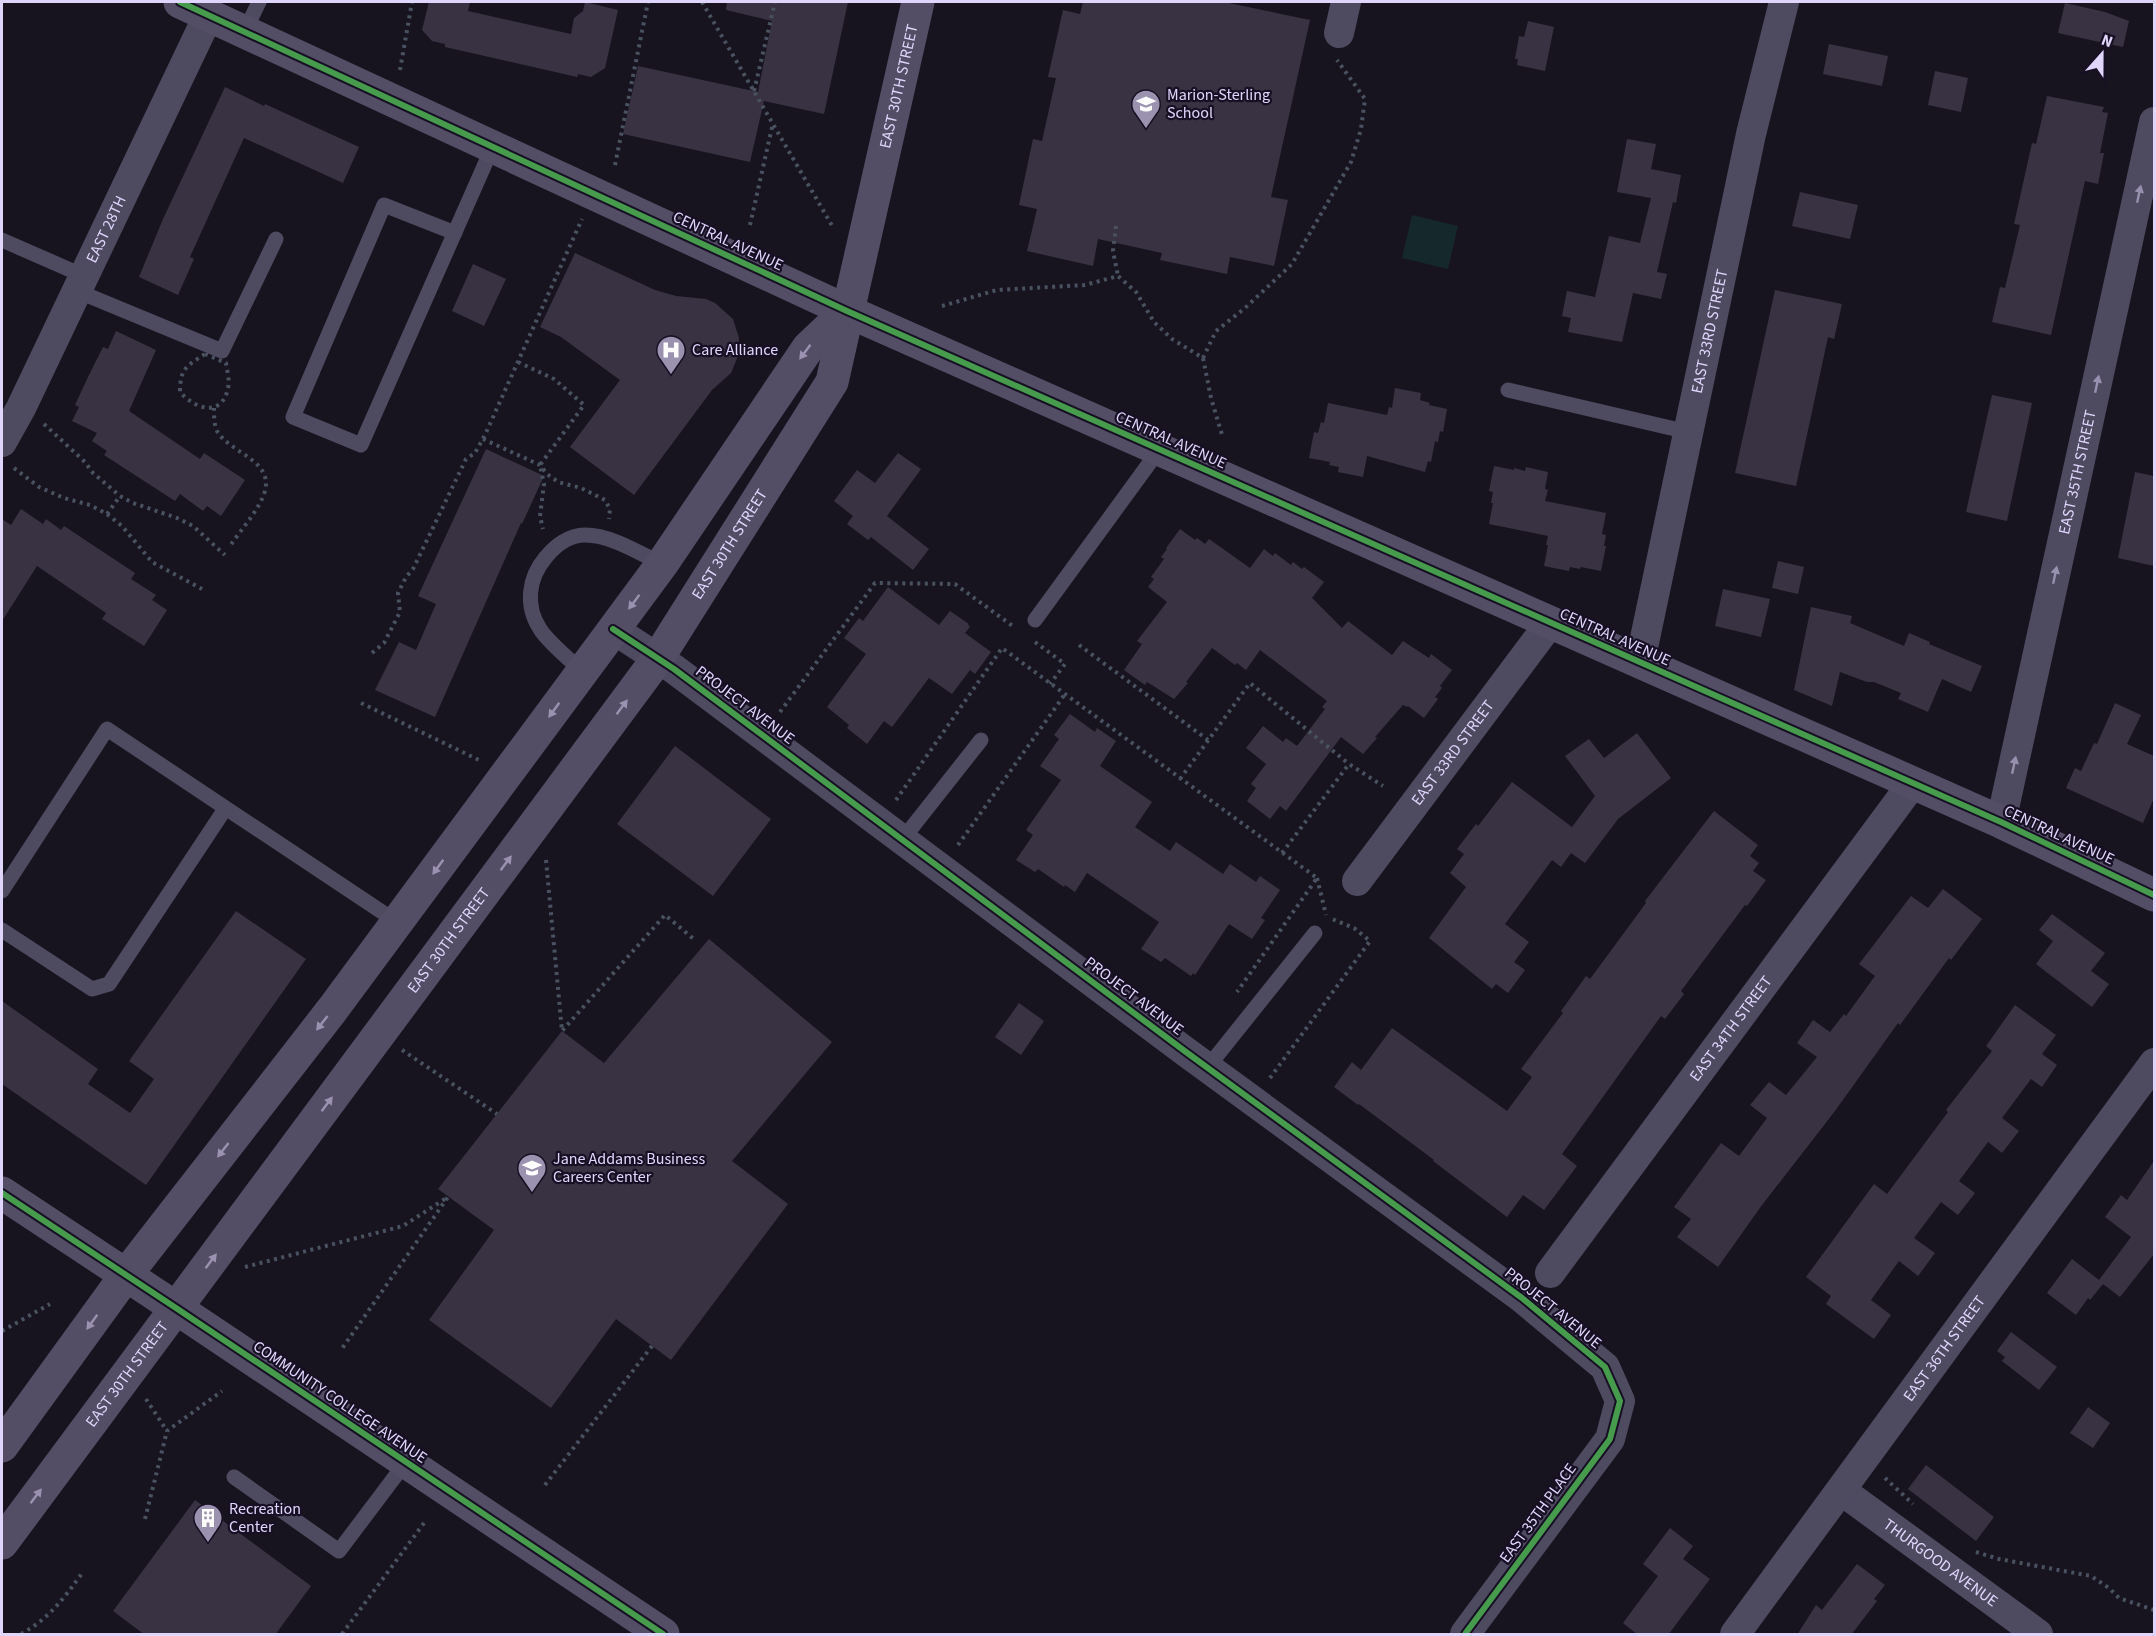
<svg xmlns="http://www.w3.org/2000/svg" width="2156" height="1636" font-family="'Source Sans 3',sans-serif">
	<rect width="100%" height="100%" fill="#18141f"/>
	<polygon fill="#15282c" points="1412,215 1458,226 1448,269 1402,258"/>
	<g fill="#383242">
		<polygon points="429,2 470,2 468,11 571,34 574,18 583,11 585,2 618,10 605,68 591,77 578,74 577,77 445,47 445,44 432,41 422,30"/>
		<polygon points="727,2 848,2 824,114 764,101 750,162 623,134 638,66 758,92 772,21 726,10"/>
		<polygon points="1083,2 1224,2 1310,20 1271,197 1288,200 1274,266 1230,257 1227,274 1160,260 1162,253 1098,239 1093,266 1027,251 1037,209 1019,205 1033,139 1042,141 1056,78 1048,77 1063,10 1080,14"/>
		<polygon points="2065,3 2105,12 2129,21 2123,47 2058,33"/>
		<polygon points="1528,21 1554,27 1545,71 1517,65 1518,59 1515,59 1519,36 1524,37"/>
		<polygon points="1829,44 1888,56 1882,86 1823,74"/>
		<polygon points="1935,71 1968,78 1961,112 1928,105"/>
		<polygon points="225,87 264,106 265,104 359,147 343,183 244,138 190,257 194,259 178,295 139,277 163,219"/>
		<polygon points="2047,96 2104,107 2102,112 2108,113 2100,153 2104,153 2098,184 2085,181 2051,335 1992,322 2000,287 2005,288 2020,225 2014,224 2032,143 2036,144"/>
		<polygon points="1627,139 1656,144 1651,169 1681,175 1676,203 1673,202 1657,272 1667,274 1661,299 1633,293 1622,342 1568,332 1571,318 1562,316 1567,291 1595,297 1609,236 1640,243 1651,198 1617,192"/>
		<polygon points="1800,192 1858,205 1850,239 1792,226"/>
		<polygon points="575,253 655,290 676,296 706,299 715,303 733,319 739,338 738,356 731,373 712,390 634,495 570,447 620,380 561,337 540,327"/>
		<polygon points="473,264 506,279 484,326 452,311"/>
		<polygon points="1775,290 1842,304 1834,339 1828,337 1796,486 1735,473"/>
		<polygon points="116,331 156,350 129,411 200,459 204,453 245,480 221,516 207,506 203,511 180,494 175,501 104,455 107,451 92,441 97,433 72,421 79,407 75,405 88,377 103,347 108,349"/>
		<polygon points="1395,388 1421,393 1420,400 1430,403 1429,405 1447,409 1443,432 1440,431 1438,442 1435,441 1431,462 1428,461 1425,472 1367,456 1363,477 1338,472 1339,467 1329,465 1330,462 1309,458 1314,432 1318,433 1321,422 1324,423 1328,403 1387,415 1389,407 1392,408"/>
		<polygon points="1992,395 2032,403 2007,521 1966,512"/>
		<polygon points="486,449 544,476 522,524 521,523 435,717 375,690 399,642 416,650 436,604 418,596"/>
		<polygon points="898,453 921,469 887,516 929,549 913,570 871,537 868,540 847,524 853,516 834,501 857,470 875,483"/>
		<polygon points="1494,466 1514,470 1514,468 1525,471 1526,467 1548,472 1545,489 1548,490 1545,501 1606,513 1602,534 1606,535 1604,546 1606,546 1601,571 1581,567 1580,569 1570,567 1569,571 1544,566 1548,545 1546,545 1548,536 1489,524 1493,503 1491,503 1493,492 1489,491"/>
		<polygon points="2135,472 2154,476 2154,566 2118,558"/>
		<polygon points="21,509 43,524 46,519 61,530 64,526 135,573 131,579 156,595 152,600 167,610 144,646 102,619 106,613 37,566 2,621 2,519 11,525"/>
		<polygon points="1180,529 1195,540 1197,538 1205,544 1209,539 1250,568 1264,549 1273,556 1275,553 1291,565 1293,562 1302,569 1304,567 1324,582 1312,598 1342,628 1348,621 1392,655 1403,641 1429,658 1431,654 1452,670 1440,686 1442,688 1435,697 1438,699 1424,718 1408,706 1407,707 1403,705 1375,737 1377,738 1363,754 1341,737 1286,811 1280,806 1270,819 1247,801 1256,788 1251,784 1266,764 1246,748 1263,726 1283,742 1286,738 1297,746 1325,709 1322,707 1327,701 1260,650 1246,670 1237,663 1235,665 1212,648 1186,682 1188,683 1174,699 1147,682 1145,685 1124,670 1142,644 1137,641 1167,602 1148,587 1154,579 1151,577 1164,559 1161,557 1167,549 1166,548"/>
		<polygon points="1778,561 1804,567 1798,594 1772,588"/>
		<polygon points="888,587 939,625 950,611 969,624 968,625 970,627 965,633 991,652 975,674 970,670 952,694 929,678 892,727 884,721 867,744 847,728 849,725 827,707 866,654 844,638 859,618 863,621"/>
		<polygon points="1723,589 1770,599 1761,637 1715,626"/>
		<polygon points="1811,607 1852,616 1850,623 1904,646 1909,633 1930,642 1929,644 1982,666 1971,692 1942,679 1928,712 1898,699 1901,693 1874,682 1867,682 1840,672 1832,706 1794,690"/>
		<polygon points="2115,703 2141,715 2127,744 2154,756 2154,798 2143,823 2066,788 2075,768 2081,771 2094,743 2097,744"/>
		<polygon points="1070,714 1095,732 1097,728 1116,741 1100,766 1152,802 1135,827 1170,851 1176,842 1223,874 1230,864 1256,882 1260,876 1280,890 1261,918 1265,920 1252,939 1229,924 1195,975 1193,973 1191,976 1165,958 1161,962 1141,949 1159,922 1087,873 1075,892 1065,885 1064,887 1038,869 1035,872 1016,860 1033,835 1026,830 1061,780 1040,766 1059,739 1054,735"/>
		<polygon points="1637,733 1671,778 1618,819 1585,863 1571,853 1561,867 1552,860 1505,924 1529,942 1514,962 1525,970 1508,993 1496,984 1492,989 1429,938 1466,887 1450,873 1464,854 1457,849 1476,824 1478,826 1512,782 1572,827 1595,796 1565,756 1589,739 1604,758"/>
		<polygon points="675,746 771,819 713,896 617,824"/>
		<polygon points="1714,811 1758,845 1750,856 1759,863 1753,871 1766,880 1747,906 1745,905 1681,991 1684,994 1665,1019 1661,1016 1562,1154 1577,1166 1544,1210 1523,1195 1507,1217 1433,1161 1434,1160 1359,1104 1358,1105 1334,1087 1352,1062 1361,1070 1392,1028 1507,1111 1532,1077 1521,1069 1563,1013 1561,1011 1586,976 1590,979 1646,903 1645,901"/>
		<polygon points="1943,889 1982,919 1951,960 1949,958 1900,1025 1898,1023 1835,1111 1762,1205 1718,1267 1677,1237 1691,1219 1674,1207 1721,1143 1739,1156 1767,1118 1750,1105 1769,1082 1786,1095 1817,1057 1797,1043 1813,1020 1830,1032 1844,1014 1846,1016 1875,976 1859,964 1911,896 1928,908"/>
		<polygon points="236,911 306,959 146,1185 2,1084 2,1001 98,1069 88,1084 130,1113 154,1079 129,1061"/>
		<polygon points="2052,914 2105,953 2091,971 2109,984 2092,1007 2036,964 2053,941 2039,930"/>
		<polygon points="709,939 832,1042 732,1161 788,1204 671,1360 616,1319 551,1408 429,1320 494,1230 438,1189 562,1031 604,1063"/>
		<polygon points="1019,1003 1044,1021 1021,1055 995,1037"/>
		<polygon points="2015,1005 2056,1035 2042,1054 2057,1065 2042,1087 2031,1079 2002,1118 2019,1131 2002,1153 1988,1142 1959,1181 1975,1193 1958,1215 1941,1202 1914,1238 1935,1253 1918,1276 1899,1261 1871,1300 1891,1315 1874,1339 1826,1304 1831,1296 1806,1277 1874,1184 1887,1194 1948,1112 1946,1110 1992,1051 1986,1046"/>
		<polygon points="2154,1161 2154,1254 2120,1297 2103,1284 2090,1300 2088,1298 2076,1315 2047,1293 2072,1259 2099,1280 2131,1237 2105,1217 2121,1195 2127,1200"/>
		<polygon points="2011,1332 2057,1367 2039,1390 2002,1361 2005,1357 1997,1351"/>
		<polygon points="2088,1407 2110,1423 2093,1448 2070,1433"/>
		<polygon points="1926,1465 1994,1517 1976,1541 1908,1489"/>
		<polygon points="195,1500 311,1586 275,1635 145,1635 113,1611"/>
		<polygon points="1670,1528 1693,1546 1683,1559 1710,1579 1668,1635 1638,1635 1623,1623 1658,1576 1643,1564"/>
		<polygon points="1857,1564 1885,1585 1874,1599 1877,1601 1851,1635 1797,1635 1816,1605 1822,1610"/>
	</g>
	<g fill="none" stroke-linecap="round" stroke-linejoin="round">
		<g stroke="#495260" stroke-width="4" stroke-dasharray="3 4.5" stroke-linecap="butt">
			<polyline points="702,2 834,229"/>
			<polyline points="400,70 412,2"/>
			<polyline points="754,91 775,2"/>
			<polyline points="615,165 648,2"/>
			<polyline points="750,225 773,123"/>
			<polyline points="1116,226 1113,251 1118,276"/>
			<polyline points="942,306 997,290 1085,285 1118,276 1136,292 1154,322 1172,339 1203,358 1211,398 1223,438"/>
			<path d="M205 354 226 363C227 371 230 380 228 388 222 418 195 409 180 392 180 369 186 366 205 354Z"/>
			<polyline points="1203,358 1216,331 1245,308 1292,264 1351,162 1361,129 1365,99 1337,60"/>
			<polyline points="518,362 554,379 584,405 540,465 544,484 540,516 543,529"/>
			<path d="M214 408C214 415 214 425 217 431 230 454 276 460 264 494 258 511 240 531 230 546"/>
			<polyline points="44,424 85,462 93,473 120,496 133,503 177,518 193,526 225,555"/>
			<polyline points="483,439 540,465 547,474 558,482 581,488 605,500 610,509 609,519"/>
			<polyline points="14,468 39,487 64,498 90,505 107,514 122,526 152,562 202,589"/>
			<polyline points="107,514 120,496"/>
			<polyline points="1035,642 1065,664 1050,684"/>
			<polyline points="1079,645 1208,740"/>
			<polyline points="372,653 384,643 400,612 398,593 406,577 413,569 466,459 475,453 485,435 582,219"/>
			<polyline points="361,703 479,760"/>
			<polyline points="780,712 875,583 955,584 1014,627"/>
			<polyline points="1180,779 1250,683 1349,764"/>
			<polyline points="896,800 1002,648 1317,878 1237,992"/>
			<polyline points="958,845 1065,694"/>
			<polyline points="1282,853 1349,764 1383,786"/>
			<polyline points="546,860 562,1031 665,915 696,941"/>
			<polyline points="1317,878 1326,915"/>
			<polyline points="402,1050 497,1114"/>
			<polyline points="1270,1078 1370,941 1354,928 1332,919"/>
			<polyline points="245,1267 403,1226 448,1197 341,1350"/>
			<polyline points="2,1331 50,1304"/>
			<polyline points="146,1399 167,1431"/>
			<polyline points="1885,1478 1913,1504"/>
			<polyline points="545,1485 652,1346"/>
			<polyline points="145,1519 167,1431 222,1391"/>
			<polyline points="1976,1552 1999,1559 2091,1576 2109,1588 2119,1598 2154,1610"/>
			<path d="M21 1634C50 1618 64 1598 83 1572"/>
			<polyline points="342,1634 424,1523"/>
		</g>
		<g stroke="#4e4a60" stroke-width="15">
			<polyline points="245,31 259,2"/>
			<polyline points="455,233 384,205 293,417 361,445 493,146"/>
			<polyline points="2,240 84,276"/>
			<polyline points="77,291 222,351 276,239"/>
			<polyline points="1508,390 1688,432"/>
			<polyline points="1035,620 1159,450"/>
			<path d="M582 671C570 660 548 642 540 629 525 606 528 578 546 557 555 546 569 535 585 535 611 535 639 553 662 564"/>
			<polyline points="902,840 981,740"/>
			<polyline points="2,891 107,729 397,922"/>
			<polyline points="2,930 92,989 109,984 225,809"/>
			<polyline points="1207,1068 1315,933"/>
			<polyline points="234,1477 339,1551 406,1462"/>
		</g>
		<g stroke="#4e4a60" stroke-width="30">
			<polyline points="1339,33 1346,2"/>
			<path id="s1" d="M2 442 21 408 209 14"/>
			<polyline points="613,629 674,669 1186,1052 1522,1298 1605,1367 1620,1401 1610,1439 1465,1634"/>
			<path id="s2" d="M1640 662 1751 134 1784 2"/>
			<path id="s3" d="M2001 822 2154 122"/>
			<path id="s4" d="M1357 881 1550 623"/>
			<path id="s5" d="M1550 1273 1912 784"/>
			<path id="s6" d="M1842 1491 2038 1634"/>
			<path id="s7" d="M1735 1634 2154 1063"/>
		</g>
		<g stroke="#534e65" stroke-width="33">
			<polyline points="180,2 847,311 2001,822 2154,895"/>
			<polyline points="2,1193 176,1308 663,1634"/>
			<polyline points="2,1446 126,1275 332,1010 662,564 808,348 847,311"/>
			<path id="s8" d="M2 1543 658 658 832 382 918 2"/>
		</g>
		<g stroke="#171024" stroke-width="10">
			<g id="cycleway">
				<polyline points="180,2 847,311 2001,822 2154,895"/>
				<polyline points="613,629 674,669 1186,1052 1522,1298 1605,1367 1620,1401 1610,1439 1465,1634"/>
				<polyline points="2,1193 176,1308 663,1634"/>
			</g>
		</g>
		<use href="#cycleway" stroke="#469c4c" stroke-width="6"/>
	</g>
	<defs><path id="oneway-solid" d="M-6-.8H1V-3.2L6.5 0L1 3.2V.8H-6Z" transform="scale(1.5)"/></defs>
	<g fill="#9790ae">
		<use href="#oneway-solid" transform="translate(2139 194) rotate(-78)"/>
		<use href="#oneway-solid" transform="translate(2097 384) rotate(-78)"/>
		<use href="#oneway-solid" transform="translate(2055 575) rotate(-78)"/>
		<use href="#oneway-solid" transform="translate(2014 765) rotate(-78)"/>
	</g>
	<g fill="#9a92b0">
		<use href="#oneway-solid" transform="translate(805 352) rotate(127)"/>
		<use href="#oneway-solid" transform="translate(634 602) rotate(127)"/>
		<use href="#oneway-solid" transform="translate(622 707) rotate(-53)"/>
		<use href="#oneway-solid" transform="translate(554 710) rotate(126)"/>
		<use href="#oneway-solid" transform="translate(506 863) rotate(-53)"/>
		<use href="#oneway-solid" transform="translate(438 867) rotate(126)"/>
		<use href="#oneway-solid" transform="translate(322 1023) rotate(128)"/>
		<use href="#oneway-solid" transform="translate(327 1104) rotate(-53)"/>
		<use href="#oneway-solid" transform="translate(223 1150) rotate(128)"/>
		<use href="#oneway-solid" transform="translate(211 1261) rotate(-53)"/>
		<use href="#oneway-solid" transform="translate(92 1322) rotate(126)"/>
		<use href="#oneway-solid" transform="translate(36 1496) rotate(-53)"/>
	</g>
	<defs>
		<g id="school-pin" transform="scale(1.5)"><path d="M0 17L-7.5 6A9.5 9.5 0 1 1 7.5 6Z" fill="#9a92af" stroke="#171024"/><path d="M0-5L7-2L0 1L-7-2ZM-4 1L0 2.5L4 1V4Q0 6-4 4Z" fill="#fff"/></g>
		<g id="hospital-pin" transform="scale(1.5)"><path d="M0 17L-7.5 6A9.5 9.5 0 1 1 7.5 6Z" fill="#9a92af" stroke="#171024"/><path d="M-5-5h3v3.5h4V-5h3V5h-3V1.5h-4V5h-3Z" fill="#fff"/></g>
		<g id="building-pin" transform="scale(1.5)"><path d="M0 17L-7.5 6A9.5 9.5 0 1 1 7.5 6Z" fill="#9a92af" stroke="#171024"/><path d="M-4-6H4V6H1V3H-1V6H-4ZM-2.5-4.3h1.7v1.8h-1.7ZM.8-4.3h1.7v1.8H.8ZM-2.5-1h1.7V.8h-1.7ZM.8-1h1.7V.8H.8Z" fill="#fff"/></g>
	</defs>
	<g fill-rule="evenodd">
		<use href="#school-pin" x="1146" y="104"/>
		<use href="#hospital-pin" x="671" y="350"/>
		<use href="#school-pin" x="532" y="1168"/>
		<use href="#building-pin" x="208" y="1518"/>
	</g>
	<g text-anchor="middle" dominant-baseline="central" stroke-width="4.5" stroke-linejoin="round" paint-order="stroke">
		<g font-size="16" fill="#e0d6fc" stroke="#171024">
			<text stroke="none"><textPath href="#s8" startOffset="1731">EAST 30TH STREET</textPath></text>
			<text stroke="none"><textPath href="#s1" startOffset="237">EAST 28TH</textPath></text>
			<text transform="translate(728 241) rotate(25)">CENTRAL AVENUE</text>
			<text stroke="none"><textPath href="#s2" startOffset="338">EAST 33RD STREET</textPath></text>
			<text transform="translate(1171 440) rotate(24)">CENTRAL AVENUE</text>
			<text stroke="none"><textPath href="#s3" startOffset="358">EAST 35TH STREET</textPath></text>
			<text stroke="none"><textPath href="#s8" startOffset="1236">EAST 30TH STREET</textPath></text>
			<text transform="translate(1615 637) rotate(24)">CENTRAL AVENUE</text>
			<text transform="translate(745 705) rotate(37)">PROJECT AVENUE</text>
			<text stroke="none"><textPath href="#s4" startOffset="160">EAST 33RD STREET</textPath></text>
			<text transform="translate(2059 835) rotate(25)">CENTRAL AVENUE</text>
			<text stroke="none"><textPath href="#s8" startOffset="750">EAST 30TH STREET</textPath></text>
			<text transform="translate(1134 996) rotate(37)">PROJECT AVENUE</text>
			<text stroke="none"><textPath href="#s5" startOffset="304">EAST 34TH STREET</textPath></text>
			<text transform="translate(1553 1308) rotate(39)">PROJECT AVENUE</text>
			<text stroke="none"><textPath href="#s7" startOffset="354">EAST 36TH STREET</textPath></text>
			<text stroke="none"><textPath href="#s8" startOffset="210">EAST 30TH STREET</textPath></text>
			<text transform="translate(340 1402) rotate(34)">COMMUNITY COLLEGE AVENUE</text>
			<text transform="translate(1538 1513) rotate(-54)">EAST 35TH PLACE</text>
			<text stroke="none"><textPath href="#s6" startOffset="122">THURGOOD AVENUE</textPath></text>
		</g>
		<g font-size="16" fill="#e0d6fc" stroke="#171024" text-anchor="start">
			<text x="1167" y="95">Marion-Sterling<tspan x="1167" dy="18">School</tspan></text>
			<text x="692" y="350">Care Alliance</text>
			<text x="553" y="1159">Jane Addams Business<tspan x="553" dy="18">Careers Center</tspan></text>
			<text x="229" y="1509">Recreation<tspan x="229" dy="18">Center</tspan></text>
		</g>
	</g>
	<rect width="2156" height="1636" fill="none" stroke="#e0d6fc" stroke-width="6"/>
	<g transform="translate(2102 54) rotate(21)" stroke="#171024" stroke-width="4.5" paint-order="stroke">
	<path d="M0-4.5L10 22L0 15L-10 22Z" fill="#e0d6fc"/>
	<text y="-9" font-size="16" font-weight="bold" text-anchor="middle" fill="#e0d6fc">N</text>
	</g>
</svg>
